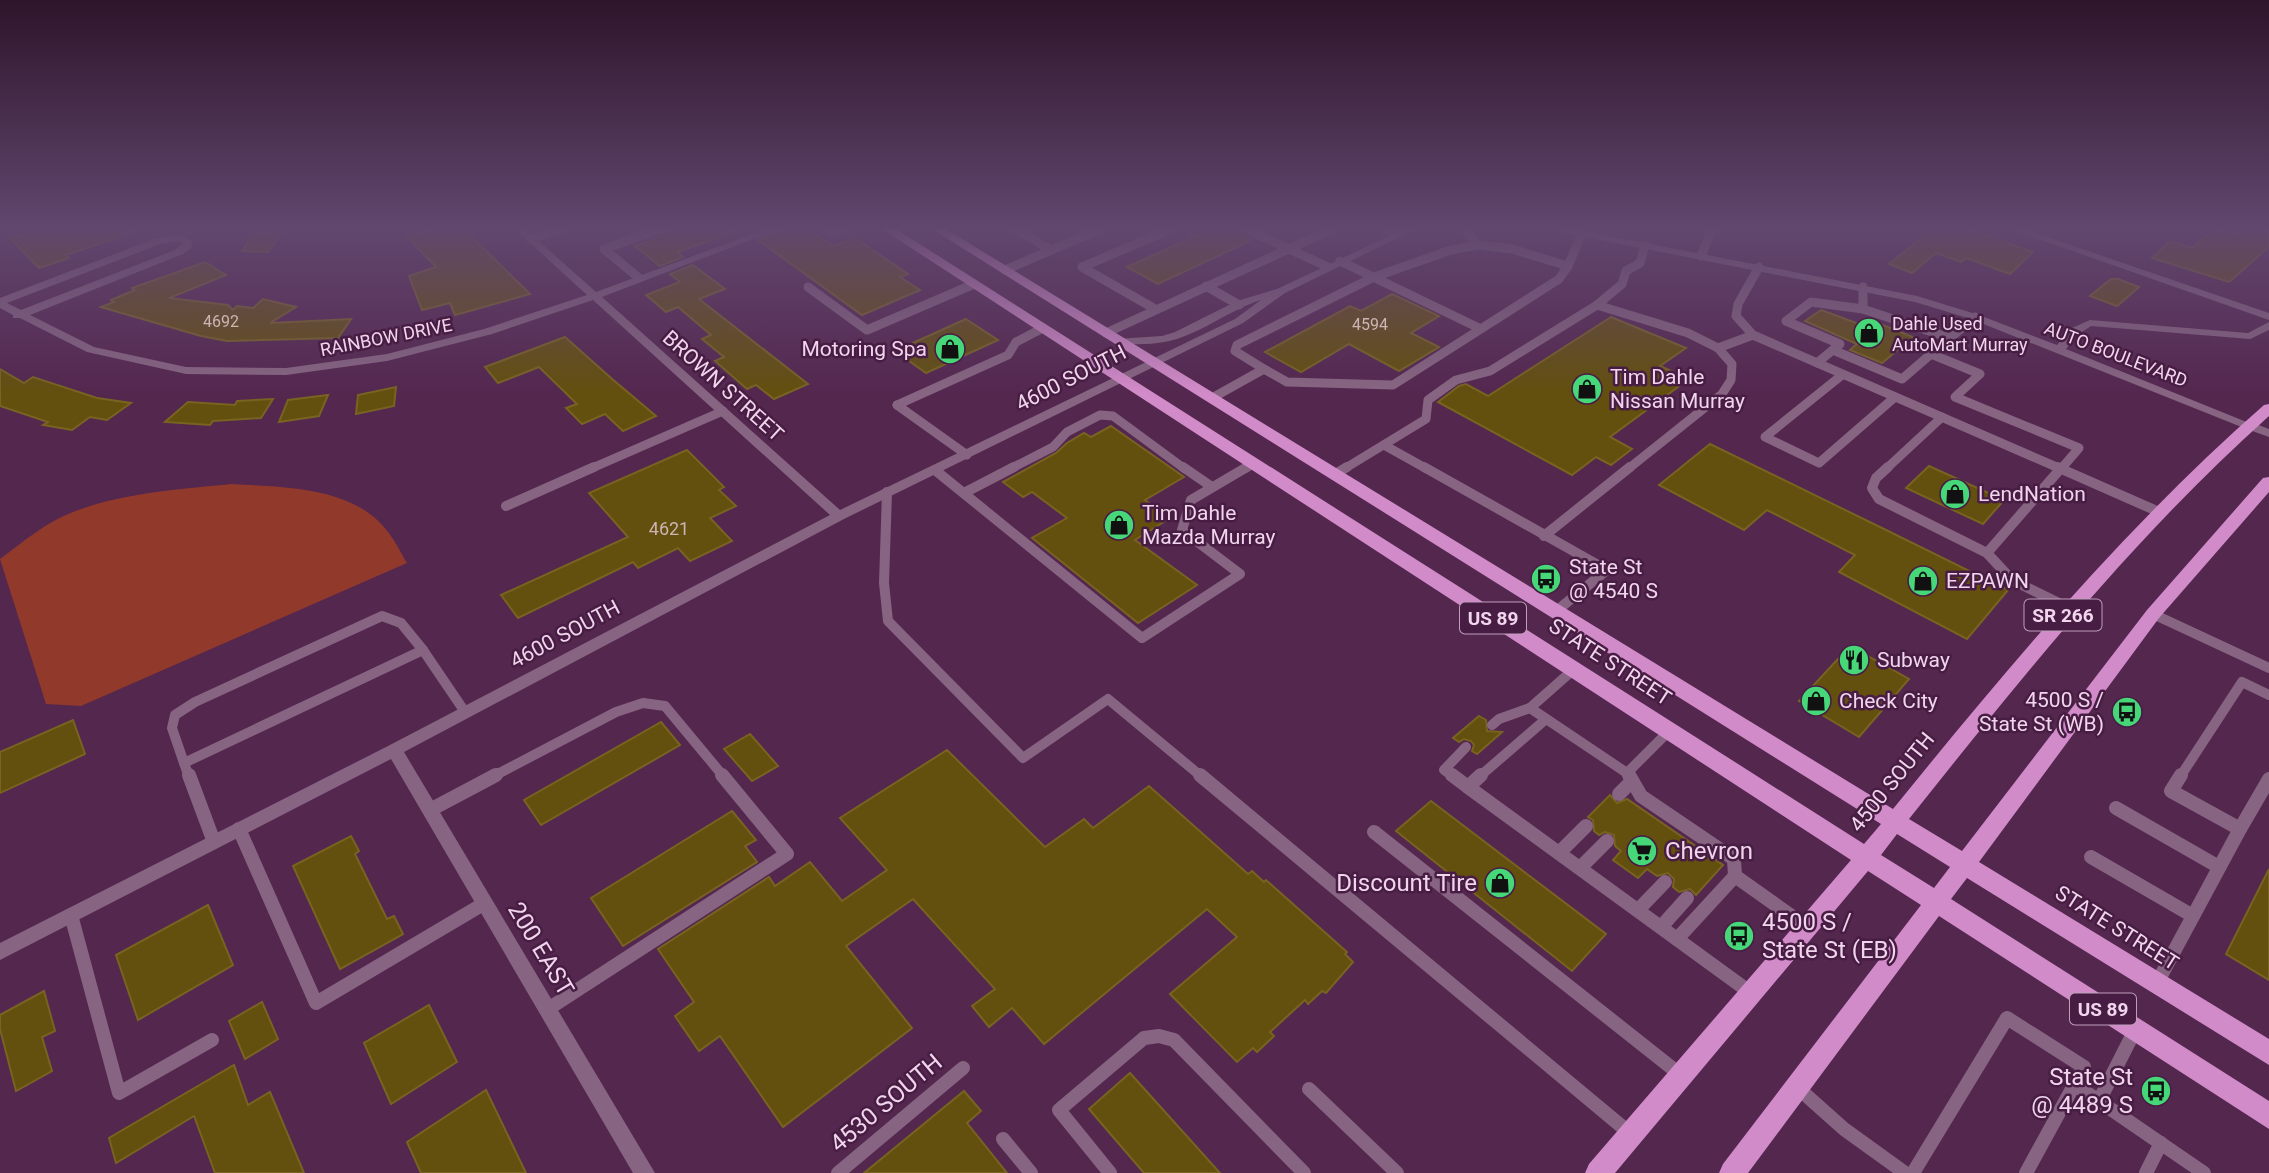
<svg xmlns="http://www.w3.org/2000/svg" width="2269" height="1173" font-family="Roboto,sans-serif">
	<rect width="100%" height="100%" fill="#54274f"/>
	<path fill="#91392b" d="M232 484C281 487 349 486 384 527 393 537 400 551 407 563L81 706 46 704 0 559C23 542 46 522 73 512 122 493 180 489 232 484Z"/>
	<g fill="#634f0e" stroke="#786321" stroke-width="2">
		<polygon points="20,229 134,229 134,232 66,255 69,258 39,268 10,238 24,234"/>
		<polygon points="439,229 464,229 530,294 455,315 450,303 422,310 409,276 436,267 406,236"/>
		<polygon points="668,229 736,229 736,231 678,252 683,257 660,266 635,246 663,236"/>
		<polygon points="782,229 808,229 833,246 855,238 908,274 900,277 920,290 862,315 758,240"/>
		<polygon points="1211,229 1238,229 1242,235 1252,240 1158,284 1127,267"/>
		<polygon points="1933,229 1969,229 2033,252 2010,274 1966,258 1961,262 1936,253 1912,273 1889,264"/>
		<polygon points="2214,229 2235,234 2241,229 2269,229 2269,247 2229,282 2152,258 2170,241 2192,248"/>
		<polygon points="282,232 268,252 242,251 254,234"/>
		<polygon points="205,262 226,275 169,298 228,305 233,310 237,306 253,308 263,299 296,307 270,323 351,319 338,338 227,341 201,336 101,307 114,302 111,300 135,290 132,288"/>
		<polygon points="693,265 725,289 699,299 808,384 774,399 756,385 747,389 715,361 724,357 702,339 711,335 678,307 666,312 646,295 680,282 670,274"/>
		<polygon points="2111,279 2118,279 2139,287 2117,306 2090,296"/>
		<polygon points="1392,294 1439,316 1411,333 1439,347 1399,371 1349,344 1301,372 1265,352 1350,306 1361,311"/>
		<polygon points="1821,310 1875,330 1883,325 1913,337 1882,363 1850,350 1857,344 1805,321"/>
		<polygon points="1611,317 1686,348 1660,366 1689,379 1610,437 1632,449 1611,465 1596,457 1572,475 1438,402 1459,386 1466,384 1488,396"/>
		<polygon points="966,319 998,340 926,373 895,351"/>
		<polygon points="565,337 611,378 656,416 623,431 605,414 582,424 566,408 577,404 539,367 498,383 485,367"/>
		<polygon points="0,369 24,383 33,377 97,398 131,403 107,420 90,417 72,430 43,425 48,422 0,406"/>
		<polygon points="396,387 394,406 356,414 358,395"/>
		<polygon points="328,395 319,416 279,422 288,400"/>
		<polygon points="273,399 261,418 213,421 210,425 165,422 188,402 235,405 237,401"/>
		<polygon points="1111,426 1184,477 1145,500 1170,518 1135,540 1197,585 1138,623 1032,538 1067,518 1032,492 1023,497 1003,482 1056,453 1067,443 1084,433 1091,437"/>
		<polygon points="1710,444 1882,528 2008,590 1967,639 1839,572 1855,555 1767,510 1744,530 1659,485"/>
		<polygon points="687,450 724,487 719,490 736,506 710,518 732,541 690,561 678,548 638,568 633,562 518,618 501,595 628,537 589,493"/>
		<polygon points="1929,466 2004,500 1983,524 1906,488"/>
		<polygon points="1850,646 1909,679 1859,737 1799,701"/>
		<polygon points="1479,716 1486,720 1487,731 1502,732 1477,754 1472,751 1474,745 1471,741 1464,739 1459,742 1453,738"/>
		<polygon points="73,720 85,754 0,793 0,752"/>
		<polygon points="661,722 680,745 541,825 524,800"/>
		<polygon points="750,734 778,766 752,781 724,749"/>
		<polygon points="947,750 1045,847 1084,819 1093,828 1149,786 1248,874 1252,871 1264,882 1266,880 1347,952 1345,954 1353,962 1326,993 1322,991 1308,1004 1305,1000 1270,1032 1274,1036 1257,1052 1253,1048 1237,1062 1170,994 1237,937 1207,909 1044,1044 1012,1008 989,1027 972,1006 995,989 913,899 846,946 912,1028 783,1127 720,1036 699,1051 675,1016 694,1002 658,949 769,877 775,886 810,862 842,901 887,870 840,818"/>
		<polygon points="1610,795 1617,803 1627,799 1723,865 1696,895 1690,889 1679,892 1673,887 1674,879 1668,873 1657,876 1647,869 1638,878 1613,860 1621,851 1615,846 1614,835 1605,832 1599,835 1594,831 1593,820 1588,817"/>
		<polygon points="1431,801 1606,934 1572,971 1396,831"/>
		<polygon points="732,811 756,840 745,846 757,862 623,946 591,898"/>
		<polygon points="351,836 359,851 355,854 387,919 394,916 403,934 340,969 293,866"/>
		<polygon points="2269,869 2269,980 2226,954"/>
		<polygon points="208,905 233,965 138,1020 116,955"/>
		<polygon points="44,991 55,1031 42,1037 52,1071 16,1091 0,1029 0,1015"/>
		<polygon points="262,1002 278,1039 245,1059 229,1021"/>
		<polygon points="429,1005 457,1062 391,1104 364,1043"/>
		<polygon points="234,1065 248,1105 270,1092 304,1173 215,1173 194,1116 116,1163 109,1138"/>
		<polygon points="1130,1073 1220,1173 1144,1173 1089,1109"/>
		<polygon points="486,1090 526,1173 421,1173 407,1142"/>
		<polygon points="964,1091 981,1111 967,1123 1007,1173 864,1173"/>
	</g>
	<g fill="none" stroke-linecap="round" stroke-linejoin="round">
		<g stroke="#876582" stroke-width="9">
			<polyline points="1016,229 1051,250"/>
			<polyline points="1246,229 1328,267"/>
			<polyline points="1385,229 1395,234"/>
			<polyline points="1465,229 1478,245 1512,249 1568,266"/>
			<polyline points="830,232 840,229"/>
			<polyline points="531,239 562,229"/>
			<polyline points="1701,256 1712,229"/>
			<polyline points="1340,261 1479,328"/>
			<polyline points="1759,267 1738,304 1736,316 1753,335 2061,469"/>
			<polyline points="1005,270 1100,229"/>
			<polyline points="639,278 604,249 661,229"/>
			<polyline points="1206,286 1239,305"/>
			<polyline points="808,287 867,330 974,284"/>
			<polyline points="1597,305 1688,333 1718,348"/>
			<polyline points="1155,309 1082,267 1171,229"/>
			<polyline points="1863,309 1950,338"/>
			<polyline points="1975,317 1931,354 1980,374 1955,397 2079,448 2061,469"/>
			<polyline points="1106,333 1332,229"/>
			<polyline points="1833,350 1902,379 1931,354"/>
			<polyline points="1817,363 1840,344 1786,321 1811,302 1863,309 1863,287"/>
			<polyline points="1264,369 1235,351 1237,345 1374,277 1451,250 1478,245"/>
			<polyline points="1842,375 1765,437 1819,463 1895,397"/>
			<polyline points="1212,398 1264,369 1287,382 1393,385 1559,279 1568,266 1582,233"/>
			<polyline points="897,405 1008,355 1016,342 1043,328"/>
			<polyline points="897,405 967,455"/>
			<polyline points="1384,445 1427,469"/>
			<polyline points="590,469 723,411"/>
			<polyline points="1010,469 1053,447 1067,432 1100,415 1113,416 1185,469"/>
			<polyline points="1244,469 1253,464"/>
			<polyline points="1344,469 1426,419 1428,400 1456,380 1490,371 1597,305 1622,284 1626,271 1640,263 1645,245"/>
			<polyline points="1628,469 1722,394 1731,380 1732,364 1718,348 1753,335"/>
			<polyline points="1886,469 1942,417"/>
		</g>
		<g stroke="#876582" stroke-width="10">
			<polyline points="1183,467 1212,487"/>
			<polyline points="1424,467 1607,570 1555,612"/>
			<polyline points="1888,467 1876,478 1872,488 1879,499 1987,553 2012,580 2069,608"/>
			<polyline points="2057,467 2157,511"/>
			<polyline points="935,470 1142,638 1240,574 1182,530 1191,500 1247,467"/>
			<polyline points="1334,475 1347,467"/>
			<polyline points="887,492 884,583 888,621 1023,758 1108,699 1202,777"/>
			<polyline points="964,493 1014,467"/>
			<polyline points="506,506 594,467"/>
			<polyline points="1544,536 1630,467"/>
			<polyline points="1987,553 2062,467"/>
			<polyline points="2153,614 2269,668"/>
			<polyline points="1573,670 1530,708 1627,773"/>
			<polyline points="1492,725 1499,719 1530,708"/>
			<polyline points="184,763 172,728 175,715 195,702 382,616 401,623 423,650"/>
			<polyline points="189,777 184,763 423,650 465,712"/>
			<polyline points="492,777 616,712 643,703 665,706 724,777"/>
			<polyline points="1454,777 1444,770 1466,747"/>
			<polyline points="1479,777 1546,719"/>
			<polyline points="1630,777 1627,773 1669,731"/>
			<polyline points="2180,777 2242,682 2269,695"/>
		</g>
		<g stroke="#876582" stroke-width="14">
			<polyline points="189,775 214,842"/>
			<polyline points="1200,775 1632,1135"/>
			<polyline points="1452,775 1468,787"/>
			<polyline points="1481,775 1468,787 1751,993"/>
			<polyline points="1629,775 1641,796 1734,859 1735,876 1807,927"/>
			<polyline points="2181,775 2171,791 2240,829 2269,779"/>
			<polyline points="1619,794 1632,781"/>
			<polyline points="2116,808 2219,867"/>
			<polyline points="430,810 496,775"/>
			<polyline points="239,829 316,1003 485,903"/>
			<polyline points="1374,832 1682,1076"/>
			<polyline points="1559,853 1586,826"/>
			<polyline points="2091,857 2193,916"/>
			<polyline points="1580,868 1607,841"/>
			<polyline points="1638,910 1665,882"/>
			<polyline points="71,915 119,1093 212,1040"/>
			<polyline points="1661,927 1687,898"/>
			<polyline points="1677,939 1735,876"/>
			<polyline points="2157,983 2240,829"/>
			<polyline points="548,1009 787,854 722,775"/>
			<polyline points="2075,1085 2099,1101 2135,1030"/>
			<polyline points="1798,1088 1844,1129 1905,1173"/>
			<polyline points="1309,1089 1397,1173"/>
			<polyline points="2099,1101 2204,1173"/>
			<polyline points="1003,1139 1031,1173"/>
			<polyline points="838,1173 963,1068"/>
			<polyline points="1110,1173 1059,1110 1144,1038 1159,1036 1174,1040 1304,1173"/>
			<polyline points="1913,1173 2007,1018 2084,1067 2026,1173"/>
			<polyline points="2146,1173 2161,1143"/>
		</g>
		<g fill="#876582" fill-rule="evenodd">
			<path d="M515 229H525L596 292 766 229H779L602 297 840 510 1235 319 1261 300C1228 310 1199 336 1164 342 1150 345 1134 344 1120 344L1114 341 1116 339 1162 336 1175 332 1237 301 1277 289 1404 229H1416L1285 293 1243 323 844 519 404 752 655 1173H633L391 759 0 960V943L388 746 830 515 593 300 492 334 387 361 286 375 186 374 87 352 20 318H13V315L0 308V298L154 239 177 235 193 241 191 248 183 254 30 315 94 347 186 367 286 368 387 354 484 329 587 295ZM177 241 183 243 175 250 21 310 7 303 160 244Z"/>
			<polygon points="1555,229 1574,229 1917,296 1979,315 2057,345 2072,328 2090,320 2248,333 2269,322 2269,330 2250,339 2091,326 2076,336 2066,349 2254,425 2252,428 2244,428 1971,319 1915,302 1560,232"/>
			<polygon points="2010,229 2024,229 2269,313 2269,320"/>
		</g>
		<polygon fill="#876582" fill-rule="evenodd" points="2248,421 2269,429 2269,437 2244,428 2242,425 2244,422"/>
		<path fill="#d28bc9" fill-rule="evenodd" d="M882 229H896L1864 844 1881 824 932 229H946L1893 809C2009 666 2125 527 2264 405L2269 404V416C2134 537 2022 677 1909 819L1962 851 2147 610 2263 478 2269 477V492L2159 618 1979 862 2269 1039V1065L1967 878 1951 899 2269 1101V1129L1939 916 1748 1173H1719L1723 1164 1921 905 1868 871 1615 1173H1585L1589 1164 1851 860ZM1897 834 1950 867 1934 888 1881 855Z"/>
	</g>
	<linearGradient id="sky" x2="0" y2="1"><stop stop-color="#2e152b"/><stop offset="0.58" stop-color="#61476e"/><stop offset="1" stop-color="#61476e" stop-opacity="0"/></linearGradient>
	<rect width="2269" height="393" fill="url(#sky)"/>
	<defs>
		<g id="shop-disc" transform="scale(1.575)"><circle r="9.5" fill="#46d779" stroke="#481d44"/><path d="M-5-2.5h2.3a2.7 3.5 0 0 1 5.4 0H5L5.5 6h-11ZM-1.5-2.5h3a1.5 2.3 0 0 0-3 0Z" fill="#111"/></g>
		<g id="bus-disc" transform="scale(1.575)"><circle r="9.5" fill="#46d779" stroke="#481d44"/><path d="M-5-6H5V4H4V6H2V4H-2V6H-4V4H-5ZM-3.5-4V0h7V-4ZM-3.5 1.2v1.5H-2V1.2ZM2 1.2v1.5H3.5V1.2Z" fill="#111"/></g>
		<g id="restaurant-disc" transform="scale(1.575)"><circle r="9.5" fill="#46d779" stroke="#481d44"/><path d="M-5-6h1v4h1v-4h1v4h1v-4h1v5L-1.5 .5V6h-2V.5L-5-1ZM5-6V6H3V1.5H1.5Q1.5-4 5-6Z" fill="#111"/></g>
		<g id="supermarket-disc" transform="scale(1.575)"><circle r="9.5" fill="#46d779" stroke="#481d44"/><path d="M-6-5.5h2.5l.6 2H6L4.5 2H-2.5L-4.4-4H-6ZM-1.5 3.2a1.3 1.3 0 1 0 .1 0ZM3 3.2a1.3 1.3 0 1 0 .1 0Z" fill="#111"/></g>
	</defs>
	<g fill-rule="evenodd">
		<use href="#shop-disc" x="1869" y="333"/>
		<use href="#shop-disc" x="950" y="349"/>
		<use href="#shop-disc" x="1587" y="389"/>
		<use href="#shop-disc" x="1955" y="494"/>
		<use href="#shop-disc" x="1119" y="525"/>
		<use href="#bus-disc" x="1546" y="579"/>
		<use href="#shop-disc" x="1923" y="581"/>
		<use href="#restaurant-disc" x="1854" y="660"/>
		<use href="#shop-disc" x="1816" y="701"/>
		<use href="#bus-disc" x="2127" y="712"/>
		<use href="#supermarket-disc" x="1642" y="851"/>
		<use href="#shop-disc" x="1500" y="883"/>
		<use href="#bus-disc" x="1739" y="936"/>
		<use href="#bus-disc" x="2156" y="1091"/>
	</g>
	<g text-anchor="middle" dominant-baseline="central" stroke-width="5" stroke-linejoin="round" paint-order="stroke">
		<g font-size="16" fill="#ceb4b4">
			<text x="221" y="321">4692</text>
			<text x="1370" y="324">4594</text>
		</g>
		<g font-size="18" fill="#f1d5ec" stroke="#481d44" text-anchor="start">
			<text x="1892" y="323">Dahle Used<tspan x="1892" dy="21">AutoMart Murray</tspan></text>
		</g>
		<g font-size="18" fill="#f1d5ec" stroke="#481d44">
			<text transform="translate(386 337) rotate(-11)">RAINBOW DRIVE</text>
			<text transform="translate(2116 354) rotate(21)">AUTO BOULEVARD</text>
		</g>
		<g font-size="18" fill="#ceb4b4">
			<text x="669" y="528">4621</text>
		</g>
		<g fill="#481d44" stroke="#be9eba" stroke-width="2">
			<rect x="2024.5" y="599.5" width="77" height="31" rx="5"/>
			<rect x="1460" y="602.5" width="66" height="31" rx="5"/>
			<rect x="2070" y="993.5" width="66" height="31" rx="5"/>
		</g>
		<g font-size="19" font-weight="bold" fill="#f1d5ec">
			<text x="2063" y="615">SR 266</text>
			<text x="1493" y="618">US 89</text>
			<text x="2103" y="1009">US 89</text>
		</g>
		<g font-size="21" fill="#f1d5ec" stroke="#481d44" text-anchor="start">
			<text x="927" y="349" text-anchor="end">Motoring Spa</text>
			<text x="1610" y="377">Tim Dahle<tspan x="1610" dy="24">Nissan Murray</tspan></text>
			<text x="1978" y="494">LendNation</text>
			<text x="1142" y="513">Tim Dahle<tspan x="1142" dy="24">Mazda Murray</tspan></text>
			<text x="1569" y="567">State St<tspan x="1569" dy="24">@ 4540 S</tspan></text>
			<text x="1946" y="581">EZPAWN</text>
			<text x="1877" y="660">Subway</text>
			<text x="2104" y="700" text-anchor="end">4500 S /<tspan x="2104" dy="24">State St (WB)</tspan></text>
			<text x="1839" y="701">Check City</text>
		</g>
		<g font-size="21" fill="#f1d5ec" stroke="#481d44">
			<text transform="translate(1071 378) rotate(-27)">4600 SOUTH</text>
			<text transform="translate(723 386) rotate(42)">BROWN STREET</text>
			<text transform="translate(565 634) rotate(-28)">4600 SOUTH</text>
			<text transform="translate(1610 662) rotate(33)">STATE STREET</text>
			<text transform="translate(1892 782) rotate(-51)">4500 SOUTH</text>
			<text transform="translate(2117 928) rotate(32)">STATE STREET</text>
		</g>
		<g font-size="24" fill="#f1d5ec" stroke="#481d44" text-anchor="start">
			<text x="1665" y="851">Chevron</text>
			<text x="1477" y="883" text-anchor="end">Discount Tire</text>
			<text x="1762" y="922">4500 S /<tspan x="1762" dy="28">State St (EB)</tspan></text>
			<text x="2133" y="1077" text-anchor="end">State St<tspan x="2133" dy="28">@ 4489 S</tspan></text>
		</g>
		<g font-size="24" fill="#f1d5ec" stroke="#481d44">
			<text transform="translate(541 949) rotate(59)">200 EAST</text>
			<text transform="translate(886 1103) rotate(-40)">4530 SOUTH</text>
		</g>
	</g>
</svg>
